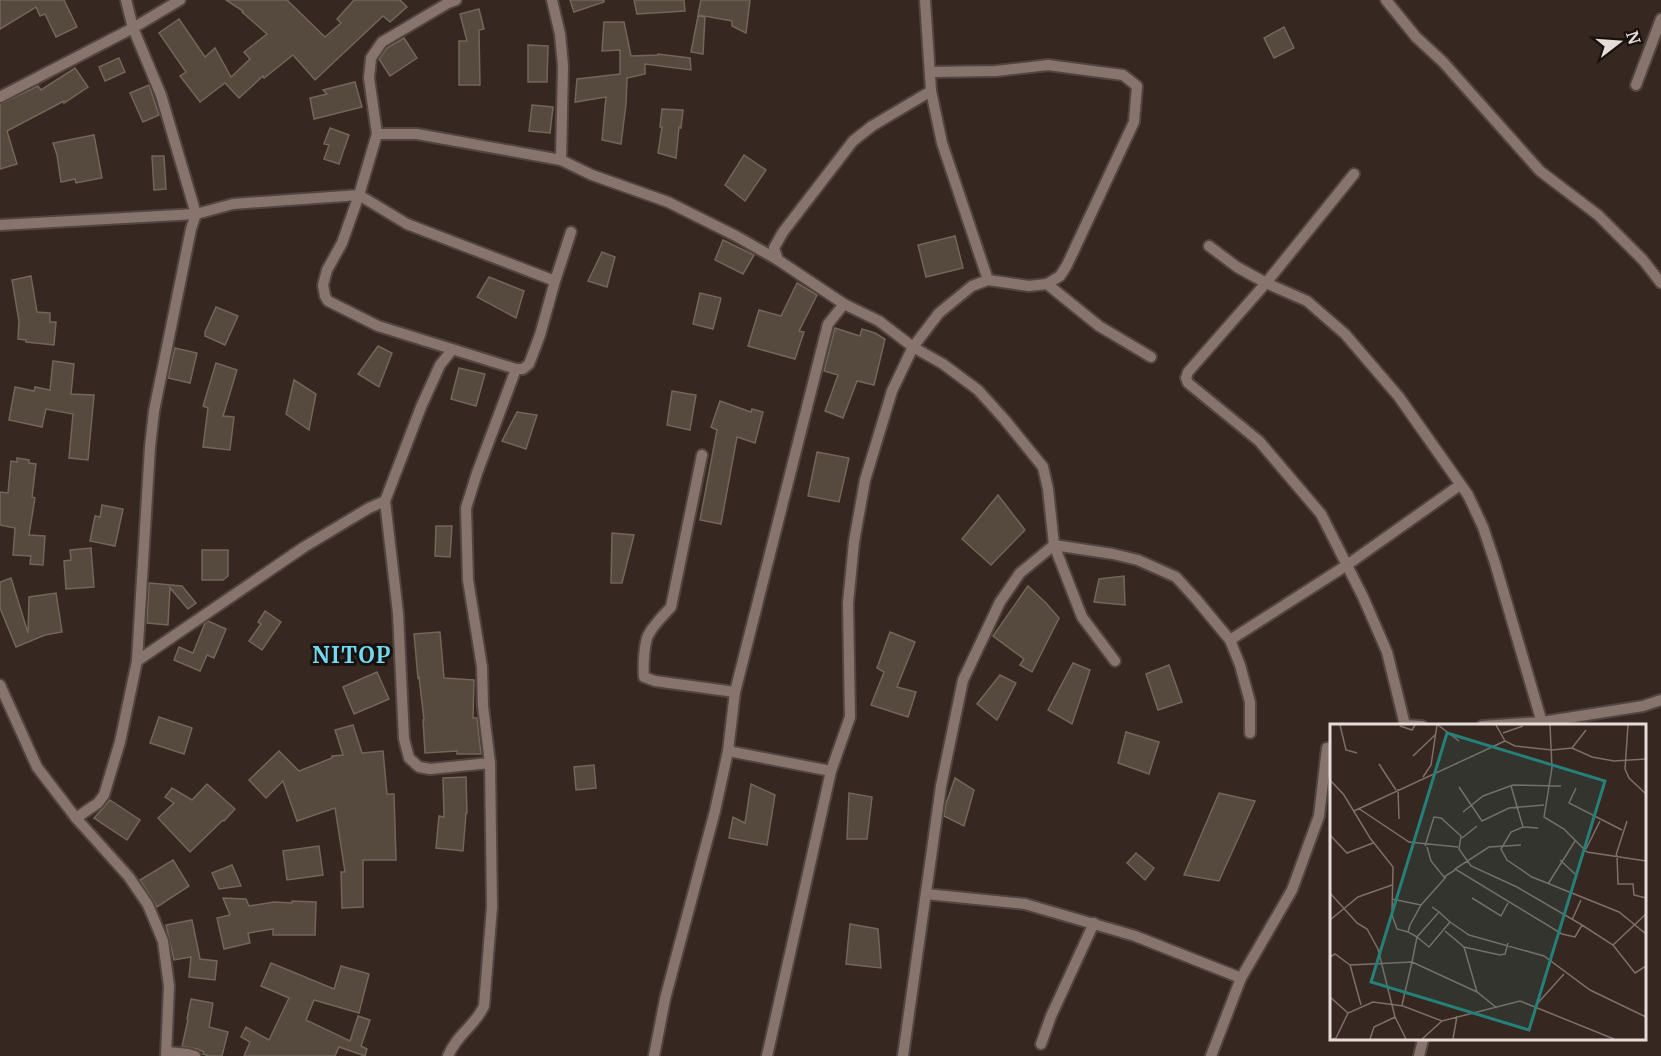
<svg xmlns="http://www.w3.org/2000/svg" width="1661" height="1056" font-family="Merriweather,serif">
	<rect width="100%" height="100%" fill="#362720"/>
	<g fill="#554a3d" stroke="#726658" stroke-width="1.5">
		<polygon points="0,0 64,0 77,27 56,37 45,14 40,16 36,7 0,29"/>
		<polygon points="226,0 287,0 325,37 341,23 337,19 354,0 400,0 407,7 390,22 383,16 315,80 293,55 264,78 263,76 239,98 225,83 200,102 180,76 186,72 159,33 179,19 205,57 215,48 231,77 250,59 244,52 267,34 242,12 243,11"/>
		<polygon points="570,0 604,0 604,2 574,12"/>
		<polygon points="634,0 684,0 685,11 637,14"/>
		<polygon points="701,0 750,0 746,33 732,26 732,21 698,15"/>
		<polygon points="479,9 484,29 479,30 480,85 459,85 459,41 467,41 460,14"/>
		<polygon points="698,16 705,17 703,54 691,52"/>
		<polygon points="604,22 624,22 631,56 658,55 658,54 690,58 691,70 645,64 645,74 627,78 626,104 621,144 602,140 606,97 575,102 577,79 620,74 620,50 602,51"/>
		<polygon points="1284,27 1294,48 1274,58 1264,38"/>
		<polygon points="404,38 417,58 390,76 379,59 387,48"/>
		<polygon points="528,45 548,46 547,82 528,82"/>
		<polygon points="119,58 125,72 105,81 99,67"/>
		<polygon points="75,68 88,87 64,103 64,101 7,131 17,164 0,169 0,104 38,86 41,90"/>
		<polygon points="355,82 362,107 314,119 310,98 327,94 323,90"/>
		<polygon points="149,85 159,115 143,122 130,93"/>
		<polygon points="532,105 553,107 550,133 529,131"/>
		<polygon points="662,109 683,110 681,128 679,127 676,158 658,153 662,127 660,127"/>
		<polygon points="330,128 349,135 339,164 324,159 329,145 324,144"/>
		<polygon points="94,135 102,178 76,183 75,179 61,182 57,155 53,143"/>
		<polygon points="744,155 766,170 745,201 725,185"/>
		<polygon points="152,156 164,156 166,189 154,190"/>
		<polygon points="955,236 963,268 926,277 918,245"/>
		<polygon points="723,240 754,255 743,274 715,260"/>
		<polygon points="602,252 615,257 607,287 588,281"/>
		<polygon points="31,276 37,312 50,313 50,322 56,322 54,345 26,342 26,340 18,339 19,321 12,280"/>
		<polygon points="489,277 524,291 516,318 477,297"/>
		<polygon points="797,283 817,295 799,331 804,332 795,359 748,346 759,310 781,316"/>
		<polygon points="700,293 721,298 713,329 693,324"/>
		<polygon points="216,307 238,316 225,345 205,336 205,332"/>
		<polygon points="835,328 860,336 862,329 875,333 885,339 874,385 857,381 843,418 825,411 838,375 824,371"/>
		<polygon points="378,346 392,353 379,387 358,374"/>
		<polygon points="175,348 197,353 190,383 168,378"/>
		<polygon points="53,361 74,364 71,394 94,395 88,460 69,458 73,414 46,409 42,427 9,420 15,387 34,391 35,387 50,390"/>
		<polygon points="216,363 237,370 223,416 234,417 230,450 203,447 208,408 203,406"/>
		<polygon points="459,368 485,374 476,406 451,399"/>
		<polygon points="294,380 316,394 309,430 286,414"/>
		<polygon points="672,391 696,395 690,430 667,425"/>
		<polygon points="720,401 751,412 752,409 763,412 755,443 737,437 721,524 700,520 717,430 711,427"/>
		<polygon points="517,412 537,415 526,449 502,441"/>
		<polygon points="817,452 849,458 839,502 808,496"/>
		<polygon points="17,458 29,460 29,463 36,464 32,497 35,498 29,535 45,536 43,565 30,564 31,556 13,555 15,528 0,525 0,492 8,493 11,461 17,462"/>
		<polygon points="998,495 1025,530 991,565 962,539"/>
		<polygon points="102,505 123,509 115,546 90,541 95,516 100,517"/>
		<polygon points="436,526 452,526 450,557 435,556"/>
		<polygon points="612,533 634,535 622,583 611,583"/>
		<polygon points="91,548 94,587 66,589 64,561 71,560 70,550"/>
		<polygon points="202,550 228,550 228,576 223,580 202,580"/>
		<polygon points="1124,576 1125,605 1094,602 1099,579"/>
		<polygon points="11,578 28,633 29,597 56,593 62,632 45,635 16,647 0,608 0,582"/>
		<polygon points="149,583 182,586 196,603 188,609 170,588 168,625 147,623"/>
		<polygon points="1028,586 1046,603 1059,618 1032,672 1020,665 1024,659 993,636"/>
		<polygon points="265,611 281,622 262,650 249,641 261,624 258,622"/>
		<polygon points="208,621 226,629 214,658 207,655 200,671 174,660 179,647 193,653 205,623"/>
		<polygon points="440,632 444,678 474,680 473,718 477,718 481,754 457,754 457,751 425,753 423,720 424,720 419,677 418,678 414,634"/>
		<polygon points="890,632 915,642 897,687 916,692 908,717 871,705 884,672 877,668"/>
		<polygon points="1073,663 1090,670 1072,724 1048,710"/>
		<polygon points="1169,665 1182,702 1158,710 1146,674"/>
		<polygon points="377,672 389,699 354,714 343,687"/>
		<polygon points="1000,675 1016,683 997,720 977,704"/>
		<polygon points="159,717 192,728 184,754 150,743"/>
		<polygon points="353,725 362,753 383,751 387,794 394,794 396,860 363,860 363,907 342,908 341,872 345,872 335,808 297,821 283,781 266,798 249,780 279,751 299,771 332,758 332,756 343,755 335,730"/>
		<polygon points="1126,732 1159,742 1149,774 1118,763"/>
		<polygon points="594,765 596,788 576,790 574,767"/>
		<polygon points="466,777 467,813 466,813 463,851 436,848 439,816 444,817 443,778"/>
		<polygon points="955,778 974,790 964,826 944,816 946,804"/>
		<polygon points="207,784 235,809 224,821 223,820 190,852 158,818 174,803 165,797 172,788 192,800"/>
		<polygon points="751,784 775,795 767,845 729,838 733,817 745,823"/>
		<polygon points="849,793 872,797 867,839 847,839"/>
		<polygon points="1219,793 1255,801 1219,881 1184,875"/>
		<polygon points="110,800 140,820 127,840 94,818"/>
		<polygon points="319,846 323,875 287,880 283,851"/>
		<polygon points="1136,853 1154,868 1145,880 1127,863"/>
		<polygon points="173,860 189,886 157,907 140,880"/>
		<polygon points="232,865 241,886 219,889 212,873"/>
		<polygon points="223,898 246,899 249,906 274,902 292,903 292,901 316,902 315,935 273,935 273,929 248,933 250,943 224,949 217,918 230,915"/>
		<polygon points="192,920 200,959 217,961 215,980 189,977 191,957 174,960 166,925"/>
		<polygon points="850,924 878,929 881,968 846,964"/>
		<polygon points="271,963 334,989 341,966 369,974 359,1013 314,1000 306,1020 350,1041 358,1016 370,1020 361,1046 367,1049 365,1056 339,1047 335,1056 244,1056 250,1042 241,1037 246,1027 269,1040 289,998 261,986"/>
		<polygon points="191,999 213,1003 209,1027 228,1032 222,1056 209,1056 203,1054 204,1052 197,1049 182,1046 188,1020 187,1019"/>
	</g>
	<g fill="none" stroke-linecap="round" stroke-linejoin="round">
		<g stroke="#52443f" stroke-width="14">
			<g id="street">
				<polyline points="552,0 560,34 563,66 561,160"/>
				<polyline points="925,0 931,91 942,143 988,280"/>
				<polyline points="1386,0 1416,37 1443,62 1540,171 1598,215 1643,260 1661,283"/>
				<polyline points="1636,85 1661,19"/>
				<polyline points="0,97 133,28 180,0"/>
				<polyline points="377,134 369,78 371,58 382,42 448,3 456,0"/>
				<polyline points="1354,174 1266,283 1188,372 1186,378 1188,383 1259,441 1321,514 1363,597 1387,652 1405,725"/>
				<polyline points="0,225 196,214 161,95 133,28 126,0"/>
				<polyline points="1209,246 1237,267 1266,283 1307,301 1345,334 1399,397 1468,495 1483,527 1495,563 1543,726"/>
				<polyline points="555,281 540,335 529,364 523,369 516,369 378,326 328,301 325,296 323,285 327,270 342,243 359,195 407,224 555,281 571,232"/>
				<polyline points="1047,284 1099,326 1151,357"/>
				<polyline points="844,304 778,260 774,248 783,232 853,141 872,126 931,91"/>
				<polyline points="452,350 440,365 421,407 385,501 398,613 404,739 409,758 419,767 430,769 490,763"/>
				<path d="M702 455 671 607C663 616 651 627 647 638 644 649 643 666 644 677L655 681 735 692"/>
				<polyline points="1230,640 1347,565 1460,485"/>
				<polyline points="137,661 304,547 369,508 385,501"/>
				<polyline points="0,685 37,767 76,818 129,877 148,905 163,941 169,986 166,1056"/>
				<polyline points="1403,726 1405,725 1422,726"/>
				<polyline points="1482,726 1542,722 1643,706 1661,700"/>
				<polyline points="728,751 831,771"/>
				<polyline points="76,818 98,803 104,795 120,742 137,661 150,447 154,411 191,229 196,214 233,204 359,195 377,134 417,134 561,160 592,175 668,202 736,236 778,260"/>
				<polyline points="926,894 1025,904 1135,936 1241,978"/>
				<polyline points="1041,1044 1051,1016 1094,923"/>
				<polyline points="167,1052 188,1054 195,1056"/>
				<path d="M448 1056C457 1034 475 1026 484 1006L492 907 490 763 483 706 482 667 468 580 466 508 477 473 516 369"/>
				<polyline points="654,1056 665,999 715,811 728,751 735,692 828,324 844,304 879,321 913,347 943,364 978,390 1005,420 1043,467 1048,489 1054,545 1082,617 1115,661"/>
				<polyline points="767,1056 831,771 850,717 848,603 854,542 865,480 892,391 913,347 939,313 972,286 988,280 1029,286 1047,284 1060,276 1067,265 1134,122 1137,86 1123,75 1048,65 996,71 930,72"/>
				<polyline points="903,1056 941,786 963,680 1000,602 1020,573 1054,545 1113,554 1138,560 1176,577 1196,599 1230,640 1240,665 1250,702 1250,733"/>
				<polyline points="1211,1056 1241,978 1292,890 1319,816 1327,748 1331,748"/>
				<polyline points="1419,1056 1423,1040"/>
			</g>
		</g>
		<use href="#street" stroke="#87756d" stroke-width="10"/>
	</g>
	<g text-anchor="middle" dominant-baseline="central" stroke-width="6" stroke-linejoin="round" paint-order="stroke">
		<g font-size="22" font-weight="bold" letter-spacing="1.5" fill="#73d9f0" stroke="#18110e">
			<text x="352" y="655">NITOP</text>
		</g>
	</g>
	<g transform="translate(1330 724)">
		<rect width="316" height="316" fill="#362720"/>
		<path fill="none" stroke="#7d6f6a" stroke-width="1.5" d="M10 1 16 26 27 29M108 1 129 17M166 1 175 17 185 22 222 26 242 24 262 33 284 37 316 35M220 1 222 44 214 93 234 105 257 128 316 137M298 1 295 45 299 54 316 70M70 2 82 6 85 1M173 9 193 2M242 24 256 6M83 32 105 11M49 40 66 66M93 53 101 41 107 1M0 56 14 71 40 114 63 143 62 191 67 205 78 208M181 62 193 103M129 63 152 97 179 84 214 81M246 64 239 79 292 106M68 65 69 95M28 84 79 118 128 123M24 87 175 17M133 88 153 72 183 61 231 62M208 104 193 103 181 108 171 125 177 136 202 153 289 188 316 210M0 111 17 129 43 119M132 114 147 102M191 121 159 123 125 145 232 210 245 213 252 201M95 122 104 93 111 94 131 112 129 125 141 142 187 163 252 201 283 221 305 249 316 242M97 123 101 137 114 153 125 146M256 125 270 97M286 131 297 97M287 131 288 160H303L304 171 316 174M230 136 245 150M116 153 91 181 80 201 78 208 87 213 82 238 147 268 167 284M218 160 245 117M0 169 27 199 37 205 48 225 65 293 44 303 40 315M142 174 171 192 178 179M62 175 91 181M102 183 109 188 87 213 99 223 120 198 109 188M0 196 28 173 62 161M242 196 251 176M120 198 139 211 214 232 260 266 316 293M115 207 134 223 170 231 175 230 178 219M283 221 316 190M134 223 147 268M0 233 5 230 20 241M0 273 18 289M31 281 20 241 82 238 72 281M206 281 234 250M65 293 76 315M2 315 6 314 18 289 43 278 73 282 112 297 190 277 284 315M92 315 112 297M123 315 127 292"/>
		<path fill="#258079" fill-opacity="0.15" stroke="#258079" stroke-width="3" d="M117 9 275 57 199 306 41 258Z"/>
		<rect width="316" height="316" fill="none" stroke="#e7dcd8" stroke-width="3"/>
	</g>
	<g transform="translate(1619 42) rotate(73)" stroke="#18110e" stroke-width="4.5" paint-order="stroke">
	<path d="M0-4.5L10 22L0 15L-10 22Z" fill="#e7dcd8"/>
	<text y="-9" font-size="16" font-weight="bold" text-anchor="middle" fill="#e7dcd8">N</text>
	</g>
</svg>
